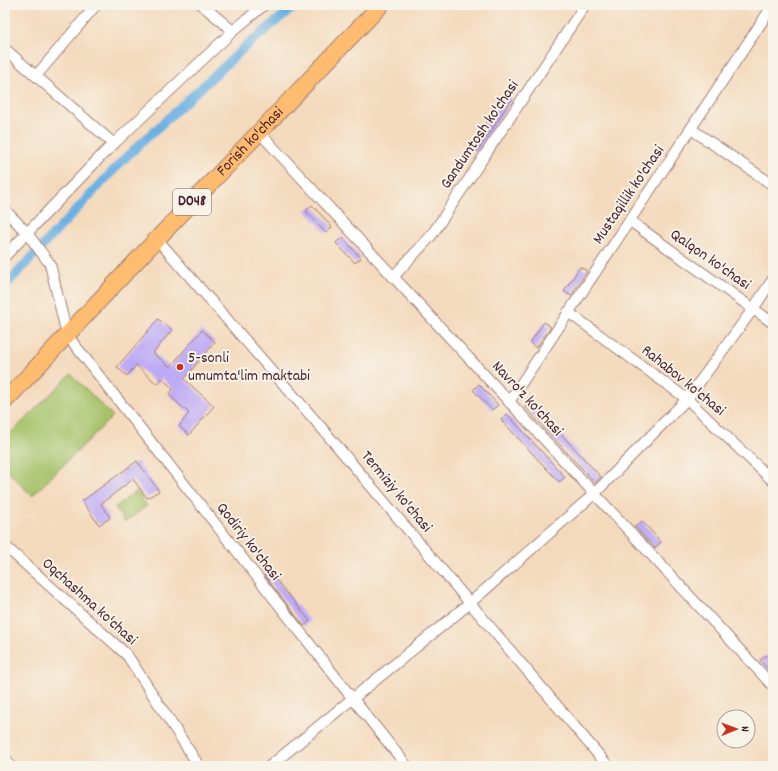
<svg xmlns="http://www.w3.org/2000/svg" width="778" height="771" font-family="Dekko,sans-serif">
	<rect width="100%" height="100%" fill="#f7f3e8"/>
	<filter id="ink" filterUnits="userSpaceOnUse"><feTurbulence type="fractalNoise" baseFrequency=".025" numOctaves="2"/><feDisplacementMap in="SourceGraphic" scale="8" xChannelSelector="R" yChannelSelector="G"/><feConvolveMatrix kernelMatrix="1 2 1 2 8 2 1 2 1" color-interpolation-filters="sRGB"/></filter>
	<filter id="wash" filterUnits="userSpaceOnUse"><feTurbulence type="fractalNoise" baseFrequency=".012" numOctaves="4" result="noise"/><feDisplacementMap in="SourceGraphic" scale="16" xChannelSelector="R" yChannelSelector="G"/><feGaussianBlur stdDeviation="0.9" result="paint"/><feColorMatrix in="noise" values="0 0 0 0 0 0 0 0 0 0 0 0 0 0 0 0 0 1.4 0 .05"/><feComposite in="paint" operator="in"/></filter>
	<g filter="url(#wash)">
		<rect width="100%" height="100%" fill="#f4dabd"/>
		<g fill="#a6c36a" stroke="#78714a">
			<polygon points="71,374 113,416 32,496 5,468 5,439"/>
			<polygon points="137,491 147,506 125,522 115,507"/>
		</g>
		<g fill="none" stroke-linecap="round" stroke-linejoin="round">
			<polyline stroke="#6cb0e2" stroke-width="9" points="5,286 124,159 245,47 296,5"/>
		</g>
		<g id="blocks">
			<g fill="#bdaaf6">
				<polygon points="505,94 512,99 477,152 470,147"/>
				<polygon points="312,205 332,227 326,233 306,211"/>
				<polygon points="342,237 361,258 355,263 336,243"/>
				<polygon points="580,267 587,271 571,296 564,291"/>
				<polygon points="158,319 172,330 153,353 170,367 202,330 215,342 184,379 214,406 189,435 179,426 189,413 169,395 173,389 162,378 157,384 136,365 127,376 117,367"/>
				<polygon points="544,322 551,327 536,348 530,343"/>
				<polygon points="479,384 498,405 492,410 473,390"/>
				<polygon points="531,402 601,477 595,483 525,407"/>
				<polygon points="507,414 565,477 559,482 501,420"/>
				<polygon points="137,461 159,491 147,498 133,479 101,504 110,518 99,525 82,501"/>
				<polygon points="642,521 661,542 655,548 635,527"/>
				<polygon points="269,571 310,621 304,626 264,575"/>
				<polygon points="766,655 773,663 773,675 760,660"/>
			</g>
		</g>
	</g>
	<g filter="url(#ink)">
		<use href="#blocks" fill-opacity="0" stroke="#9f7c74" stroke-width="1"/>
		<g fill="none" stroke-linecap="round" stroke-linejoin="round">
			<g stroke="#9f7c74" stroke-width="12">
				<g id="street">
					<polyline points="202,5 233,31"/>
					<polyline points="5,49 114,144"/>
					<polyline points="36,76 96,5"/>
					<polyline points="691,129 773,185"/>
					<polyline points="259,132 773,686"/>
					<polyline points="5,210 27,233 50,264 67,335 353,699 407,766"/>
					<polyline points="630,221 773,323"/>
					<polyline points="157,239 320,426 608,766"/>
					<polyline points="5,256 105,152 233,31 264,5"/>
					<polyline points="393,277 431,236 585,5"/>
					<polyline points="568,312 687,399 773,481"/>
					<polyline points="509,402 773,5"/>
					<polyline points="5,546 127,655 199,766"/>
					<polyline points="5,758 10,766"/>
					<polyline points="270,766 470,603 594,494 687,399 753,309 773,279"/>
				</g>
			</g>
			<g stroke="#9f7c74" stroke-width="18">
				<g id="primary">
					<path id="s1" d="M5 401 157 239 381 5"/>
				</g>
			</g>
			<use href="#street" stroke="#fff" stroke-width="10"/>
			<use href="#primary" stroke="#febc70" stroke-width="16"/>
		</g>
	</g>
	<circle fill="#c8321e" stroke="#f7f3e8" stroke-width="1.5" cx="180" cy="367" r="4"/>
	<g text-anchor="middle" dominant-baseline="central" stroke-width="4" stroke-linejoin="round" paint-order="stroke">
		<rect fill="#f7f3e8" stroke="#7e5f64" stroke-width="1" x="173" y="189" width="38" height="26" rx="3"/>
		<g font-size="15" font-weight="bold" fill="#4a1f2b">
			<text x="192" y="202">D048</text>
		</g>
		<g font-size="16" fill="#4a1f2b" stroke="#f7f3e8">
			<text transform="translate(480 135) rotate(-56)">Gandumtosh ko'chasi</text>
			<text stroke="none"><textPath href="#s1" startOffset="357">Forish ko'chasi</textPath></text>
			<text transform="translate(629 195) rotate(-56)">Mustaqillik ko'chasi</text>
			<text transform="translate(710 260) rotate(35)">Qalqon ko'chasi</text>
			<text transform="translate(683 381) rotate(39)">Rahabov ko'chasi</text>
			<text transform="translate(527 399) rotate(47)">Navro'z ko'chasi</text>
			<text transform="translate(396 492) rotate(50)">Termiziy ko'chasi</text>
			<text transform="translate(248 542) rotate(52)">Qodiriy ko'chasi</text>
			<text transform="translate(89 602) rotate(42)">Oqchashma ko'chasi</text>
		</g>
		<g font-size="16" fill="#4a1f2b" stroke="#f7f3e8" text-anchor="start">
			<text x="188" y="358">5-sonli<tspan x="188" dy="18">umumta'lim maktabi</tspan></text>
		</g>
	</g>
	<rect width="778" height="771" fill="none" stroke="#f7f3e8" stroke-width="20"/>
	<g transform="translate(736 729) rotate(89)"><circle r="19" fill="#f7f3e8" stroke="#b29e9c"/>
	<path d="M0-3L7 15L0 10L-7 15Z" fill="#c8321e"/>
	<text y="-6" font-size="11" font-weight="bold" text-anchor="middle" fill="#4a1f2b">N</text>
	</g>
</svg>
